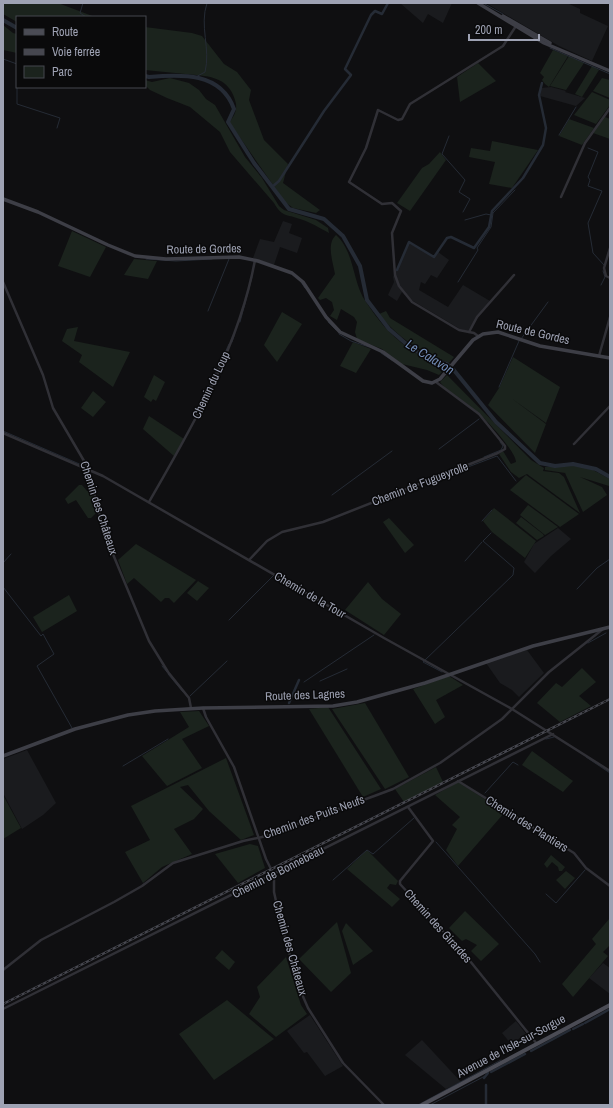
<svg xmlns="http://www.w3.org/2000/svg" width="613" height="1108" font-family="'Archivo Narrow',sans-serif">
	<rect width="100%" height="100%" fill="#0f0f11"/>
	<g fill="#1a1b1e">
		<polygon points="400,3 452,3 443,23 428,14 423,23"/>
		<polygon points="486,3 567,3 580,9 580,13 608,26 592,61 559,46"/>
		<polygon points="551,87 566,91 565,92 585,98 576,106 540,96 541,88"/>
		<polygon points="283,221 292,224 289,233 302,238 297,253 280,247 274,265 253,258 260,239 274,242"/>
		<polygon points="409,243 434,257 438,252 449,260 437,278 431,275 425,284 421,282 419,290 448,307 463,285 490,301 468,331 460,329 413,301 402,292 397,301 388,295 394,282 393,277"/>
		<polygon points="558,528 571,539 551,556 535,573 524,562 534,544"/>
		<polygon points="527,650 544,673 519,697 512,690 500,683 486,663"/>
		<polygon points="27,750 56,803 43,815 22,829 3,793 3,759"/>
		<polygon points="603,963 610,968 610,994 589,978"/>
		<polygon points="310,1015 343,1066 325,1076 307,1052 304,1053 287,1031"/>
		<polygon points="516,1021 526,1034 511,1044 502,1033"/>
		<polygon points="422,1040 461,1082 446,1089 405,1055"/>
	</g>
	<g fill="#1b231d">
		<polygon points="3,3 58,3 95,17 17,17 17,22 3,14"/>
		<polygon points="3,25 13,33 17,34 17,53 3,50"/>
		<path d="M145 27 192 33 202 36 224 64 237 72 251 90 249 100 264 140 288 164 283 183 320 210 316 213 293 208 285 202 229 122C235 116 238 108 235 100 228 75 205 76 185 74 172 73 158 71 145 70Z"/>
		<polygon points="553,50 568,56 549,87 545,84 542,80 544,77 540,73"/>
		<polygon points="569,56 584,63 566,90 550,86"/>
		<polygon points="478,63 496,81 460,102 457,77"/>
		<polygon points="592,66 599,70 582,97 575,94"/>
		<path d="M170 78 189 83 199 90 206 99 215 105 245 157 262 178 279 206 284 210 316 220 328 228 329 233C320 228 310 222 300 219 286 214 282 217 274 203L230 152 220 132 190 107 167 98 150 90 145 85V80L152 82Z"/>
		<polygon points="602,78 610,80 610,98 593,91"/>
		<polygon points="592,92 610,100 610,105 596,124 574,115"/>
		<polygon points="605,117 610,119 610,139 593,133"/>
		<polygon points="569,119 594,128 582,145 559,136"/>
		<polygon points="492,141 538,150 512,188 489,184 495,162 469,157 471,148 490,151"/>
		<polygon points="440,152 446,160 410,211 397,203 422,168 429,164"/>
		<polygon points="72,231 106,247 90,277 58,266"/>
		<path d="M336 235C355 252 352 282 366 302 377 319 390 335 407 347 419 356 431 361 442 372L439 375 427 370 402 364 382 349 357 339 355 332 357 322 354 317 341 309 337 320 330 316 334 310 332 302 326 298 320 300 318 298 335 274C333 262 326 244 336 235Z"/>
		<polygon points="134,259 157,261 148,279 124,275"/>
		<path d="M386 311 390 318 454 357 449 363C419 350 400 340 379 314Z"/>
		<polygon points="282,312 302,324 277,362 264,345"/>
		<polygon points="78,327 74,341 130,352 113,387 79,362 82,355 62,341 67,329"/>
		<polygon points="353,342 371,349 356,373 340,366"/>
		<polygon points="513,357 560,387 546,423 511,398 546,424 535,453 488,405 499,388"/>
		<polygon points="154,375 165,382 156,401 153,399 151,402 144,397"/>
		<path d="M447 375 531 460 544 468 543 471 559 473 564 477 580 513 527 474 519 478 511 472 499 454 503 451 511 464 516 462C516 452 487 420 478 413 468 404 456 396 445 388L440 382Z"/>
		<polygon points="93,391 106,402 93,417 81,408"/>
		<polygon points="149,416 184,439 174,456 143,429"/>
		<polygon points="576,465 593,470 610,479 610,488 609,486 580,477 602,487 607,495 583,512 565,473 572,474 545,470 545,467"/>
		<polygon points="526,475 579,514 560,527 510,490"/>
		<polygon points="89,479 97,512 91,518 88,518 76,500 68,504 65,499 79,485 82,485 87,491 91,490"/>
		<polygon points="528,505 558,527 545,535 520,515"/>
		<polygon points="494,508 536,541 525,558 492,532 483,521"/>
		<polygon points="521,517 543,534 544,536 537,540 516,523"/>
		<polygon points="389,518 414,545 405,553 383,522"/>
		<polygon points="136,544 196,580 174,603 169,598 165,598 161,602 134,578 127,584 118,560"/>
		<polygon points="198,581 209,588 197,601 187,593"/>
		<polygon points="368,582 382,599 401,614 384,635 345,610"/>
		<polygon points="69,595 77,611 42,632 33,617"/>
		<polygon points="582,668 596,682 579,696 591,706 560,722 537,703 556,683 562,687"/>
		<polygon points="449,676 463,685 436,700 445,717 435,724 413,689"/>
		<polygon points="365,703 409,777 385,789 332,709"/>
		<polygon points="328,707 381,789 363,797 309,709"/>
		<polygon points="199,711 209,726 182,739 202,768 167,786 142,756 189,727 180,712"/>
		<polygon points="532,751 573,781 563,792 522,765"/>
		<polygon points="226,758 254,835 241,840 209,811 188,785 180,787 203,809 194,819 174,829 192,854 162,867 143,883 125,852 150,840 131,806"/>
		<polygon points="436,767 443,782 404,802 395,789"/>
		<polygon points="458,782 505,812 458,866 446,850 457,829 452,825 460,817 435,795"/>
		<polygon points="3,795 21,828 3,839"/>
		<polygon points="250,844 258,846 265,868 238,883 215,854"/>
		<polygon points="367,850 398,881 396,885 390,884 387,888 400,899 392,907 347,869"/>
		<polygon points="551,855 565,867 562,871 559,871 558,867 552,862 547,868 544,864"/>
		<polygon points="566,871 575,878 565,889 556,880"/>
		<polygon points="465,911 499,944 481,961 471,951 477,945 466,939 462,941 449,928"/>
		<polygon points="610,918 610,945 603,952 608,956 573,997 562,984 596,944 599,948 592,939"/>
		<polygon points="337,922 351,973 331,992 299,959"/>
		<polygon points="346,923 373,951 353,965 342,931"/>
		<polygon points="222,950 235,962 229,970 215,958"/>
		<polygon points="286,957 301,1005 307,1014 276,1037 249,1014 260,997 257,987"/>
		<polygon points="227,1000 274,1039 214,1080 179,1034"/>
	</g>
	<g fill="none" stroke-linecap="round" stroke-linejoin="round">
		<g stroke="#252b35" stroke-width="1">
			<polyline points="83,3 80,13 86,17"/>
			<polyline points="483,3 503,14"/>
			<polyline points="550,48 610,74"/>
			<polyline points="3,59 17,64"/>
			<path d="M194 78 205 72C211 49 199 26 207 3"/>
			<polyline points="17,87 17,104 60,118 57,128"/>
			<polyline points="559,135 576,107"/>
			<polyline points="449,136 442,154 465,180 459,192 470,199 463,212"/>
			<polyline points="588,148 598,152 588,177 590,180 588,186 602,191 588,223 593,253 604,265"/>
			<polyline points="465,220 486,214 491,215"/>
			<polyline points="146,259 176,261 212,259"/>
			<polyline points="301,282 305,288"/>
			<polyline points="458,282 478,250 477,248 491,227 493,213 515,190"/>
			<polyline points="601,285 605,277 603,271"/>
			<polyline points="208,311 229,259"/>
			<polyline points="240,322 252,277"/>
			<polyline points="328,322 336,330"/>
			<polyline points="339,334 351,341 369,347"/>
			<polyline points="521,339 548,302"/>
			<polyline points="232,342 234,336"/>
			<polyline points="381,353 393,361"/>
			<polyline points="499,387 519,341"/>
			<polyline points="203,401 229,344"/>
			<polyline points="3,431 84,466"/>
			<polyline points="439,449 479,419"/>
			<polyline points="484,457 501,450 503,446 500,442"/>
			<polyline points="468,467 497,456 516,481"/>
			<polyline points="332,495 392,451"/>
			<polyline points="482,521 492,510"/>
			<polyline points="465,561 482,542"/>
			<polyline points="3,563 11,554"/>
			<polyline points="3,587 41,636 43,634 54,654 37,666 72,728"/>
			<polyline points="577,589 597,568 610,559"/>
			<polyline points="229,620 274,575"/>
			<polyline points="588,643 606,633"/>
			<polyline points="162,666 167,672"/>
			<polyline points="442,672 423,662 513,575 514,568 483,541 491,533"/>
			<polyline points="168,674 183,692"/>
			<polyline points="320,681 347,669"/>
			<polyline points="304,682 374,635"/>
			<polyline points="190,696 227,661"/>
			<polyline points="546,739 554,737"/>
			<polyline points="586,757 610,773"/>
			<polyline points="123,766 168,739"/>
			<polyline points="485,793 513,762 518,765"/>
			<polyline points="436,842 535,954 540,962"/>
			<polyline points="333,880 367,850 373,854 414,818"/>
			<polyline points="546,894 556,903 585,870"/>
			<polyline points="418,1105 501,1060"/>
			<polyline points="430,1105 485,1076"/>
		</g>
		<g stroke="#252b35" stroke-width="2.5">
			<polyline points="272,187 279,181 324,111 351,75 345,69 371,15 375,11 382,14 388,3"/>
			<polyline points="397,270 409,242 434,257 447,238 451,237 474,248 489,227 492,211 523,178 543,145 546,128 539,95 542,83"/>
			<polyline points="289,703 299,680"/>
			<polyline points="585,1023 610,1009"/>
			<polyline points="573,1029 583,1024"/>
			<polyline points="531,1051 570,1030"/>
			<polyline points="491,1072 525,1054"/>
			<polyline points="484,1078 488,1073"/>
			<polyline points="486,1105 486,1085"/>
		</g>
		<g stroke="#252b35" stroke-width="4">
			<polyline points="3,20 17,28"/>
			<path d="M145 76 149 77C181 74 221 72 234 109L228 122 254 163 289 209 324 219 343 236 360 266 367 300 389 329 411 348 423 355 447 364 453 369 496 422 540 463 555 466 573 464 582 466 596 469 610 477"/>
		</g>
		<g stroke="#303036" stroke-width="2.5">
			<polyline points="561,197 585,143 610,108"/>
			<polyline points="610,248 604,268 606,276 610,278"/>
			<polyline points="3,282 43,375 53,408 87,466 105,535 149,641 168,672 189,698 191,708"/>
			<polyline points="469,332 477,317 514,275"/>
			<polyline points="478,336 474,333 459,330 412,302 399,286 395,275 392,233 401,211 392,203 382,204 349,182 366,148 378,110 398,120 402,119 410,104 503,46 516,26"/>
			<polyline points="599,356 610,317"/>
			<polyline points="3,433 103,476 384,638 512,709 610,771"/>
			<polyline points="574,444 610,406"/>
			<path d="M149 502C192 427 239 347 255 260"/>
			<polyline points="250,559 267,541 282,532 323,522 498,453 505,449 505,446 479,414 436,382"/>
			<polyline points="203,708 206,717 234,767 266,859 274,875 274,892 280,919 298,985 308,1008 343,1063 384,1105"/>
			<polyline points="458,781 574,853 586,868 610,886"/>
			<polyline points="408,807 433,841 400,881 400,884 470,961 537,1044"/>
			<polyline points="3,970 41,940 114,902 142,886 173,863 243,841 262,837 377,795 393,789 440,763 502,719 549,672 603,629"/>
			<polyline points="3,1009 553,734"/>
		</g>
		<g stroke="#3d3e46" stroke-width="3.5">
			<polyline points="478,3 544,43 610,71"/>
			<polyline points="503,16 550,43"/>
			<polyline points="3,199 38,212 108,245 135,256 166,259 239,257 258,261 292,273 303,282 326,317 340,332 383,352 423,381 432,383 440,379 473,340 483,334 498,332 540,346 610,358"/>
			<polyline points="3,756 75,729 128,715 155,711 203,708 333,706 357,702 425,683 533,646 610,627"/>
		</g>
		<polyline stroke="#4b4c55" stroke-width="4" points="422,1105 610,1005"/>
		<g stroke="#46474f" stroke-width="2.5">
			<polyline id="rail" points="3,1004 610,699"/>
		</g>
		<use href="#rail" stroke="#0a0a0b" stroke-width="1" stroke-dasharray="3" stroke-linecap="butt"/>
	</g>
	<g text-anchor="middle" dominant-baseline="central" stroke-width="3" stroke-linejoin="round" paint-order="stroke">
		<g font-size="12" fill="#9ea2b3" stroke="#0a0a0b">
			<text transform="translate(204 249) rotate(-1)">Route de Gordes</text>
			<text transform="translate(533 332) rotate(13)">Route de Gordes</text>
			<text transform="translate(211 385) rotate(-65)">Chemin du Loup</text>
			<text transform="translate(420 484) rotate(-21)">Chemin de Fugueyrolle</text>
			<text transform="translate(99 508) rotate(72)">Chemin des Châteaux</text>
			<text transform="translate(310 595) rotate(30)">Chemin de la Tour</text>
			<text transform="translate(305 695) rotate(-2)">Route des Lagnes</text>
			<text transform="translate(314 817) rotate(-20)">Chemin des Puits Neufs</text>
			<text transform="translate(527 824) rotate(32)">Chemin des Plantiers</text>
			<text transform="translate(278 872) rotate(-27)">Chemin de Bonnebeau</text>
			<text transform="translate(438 926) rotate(48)">Chemin des Girardes</text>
			<text transform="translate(290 948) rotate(74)">Chemin des Châteaux</text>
			<text transform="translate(511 1046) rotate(-28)">Avenue de l'Isle-sur-Sorgue</text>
		</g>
		<g font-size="13" font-style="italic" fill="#718ab3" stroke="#0a0a0b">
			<text transform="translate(430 357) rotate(32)">Le Calavon</text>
		</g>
	</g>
	<rect width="613" height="1108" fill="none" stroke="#9ea2b3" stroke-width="8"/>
	<rect x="16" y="16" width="130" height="72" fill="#0a0a0b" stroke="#45474e"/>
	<rect x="24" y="29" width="20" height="6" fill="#4b4c55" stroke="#45474e"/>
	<text x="52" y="36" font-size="12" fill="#9ea2b3">Route</text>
	<rect x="24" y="49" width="20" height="6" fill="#46474f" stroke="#45474e"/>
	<text x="52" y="56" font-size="12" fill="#9ea2b3">Voie ferrée</text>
	<rect x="24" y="66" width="20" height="12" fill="#1b231d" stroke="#45474e"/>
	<text x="52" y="76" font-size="12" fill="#9ea2b3">Parc</text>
	<path d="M469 34v6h70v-6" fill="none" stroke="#9ea2b3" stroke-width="2"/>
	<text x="475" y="34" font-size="12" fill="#9ea2b3" stroke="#0a0a0b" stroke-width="3" paint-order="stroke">200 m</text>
</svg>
